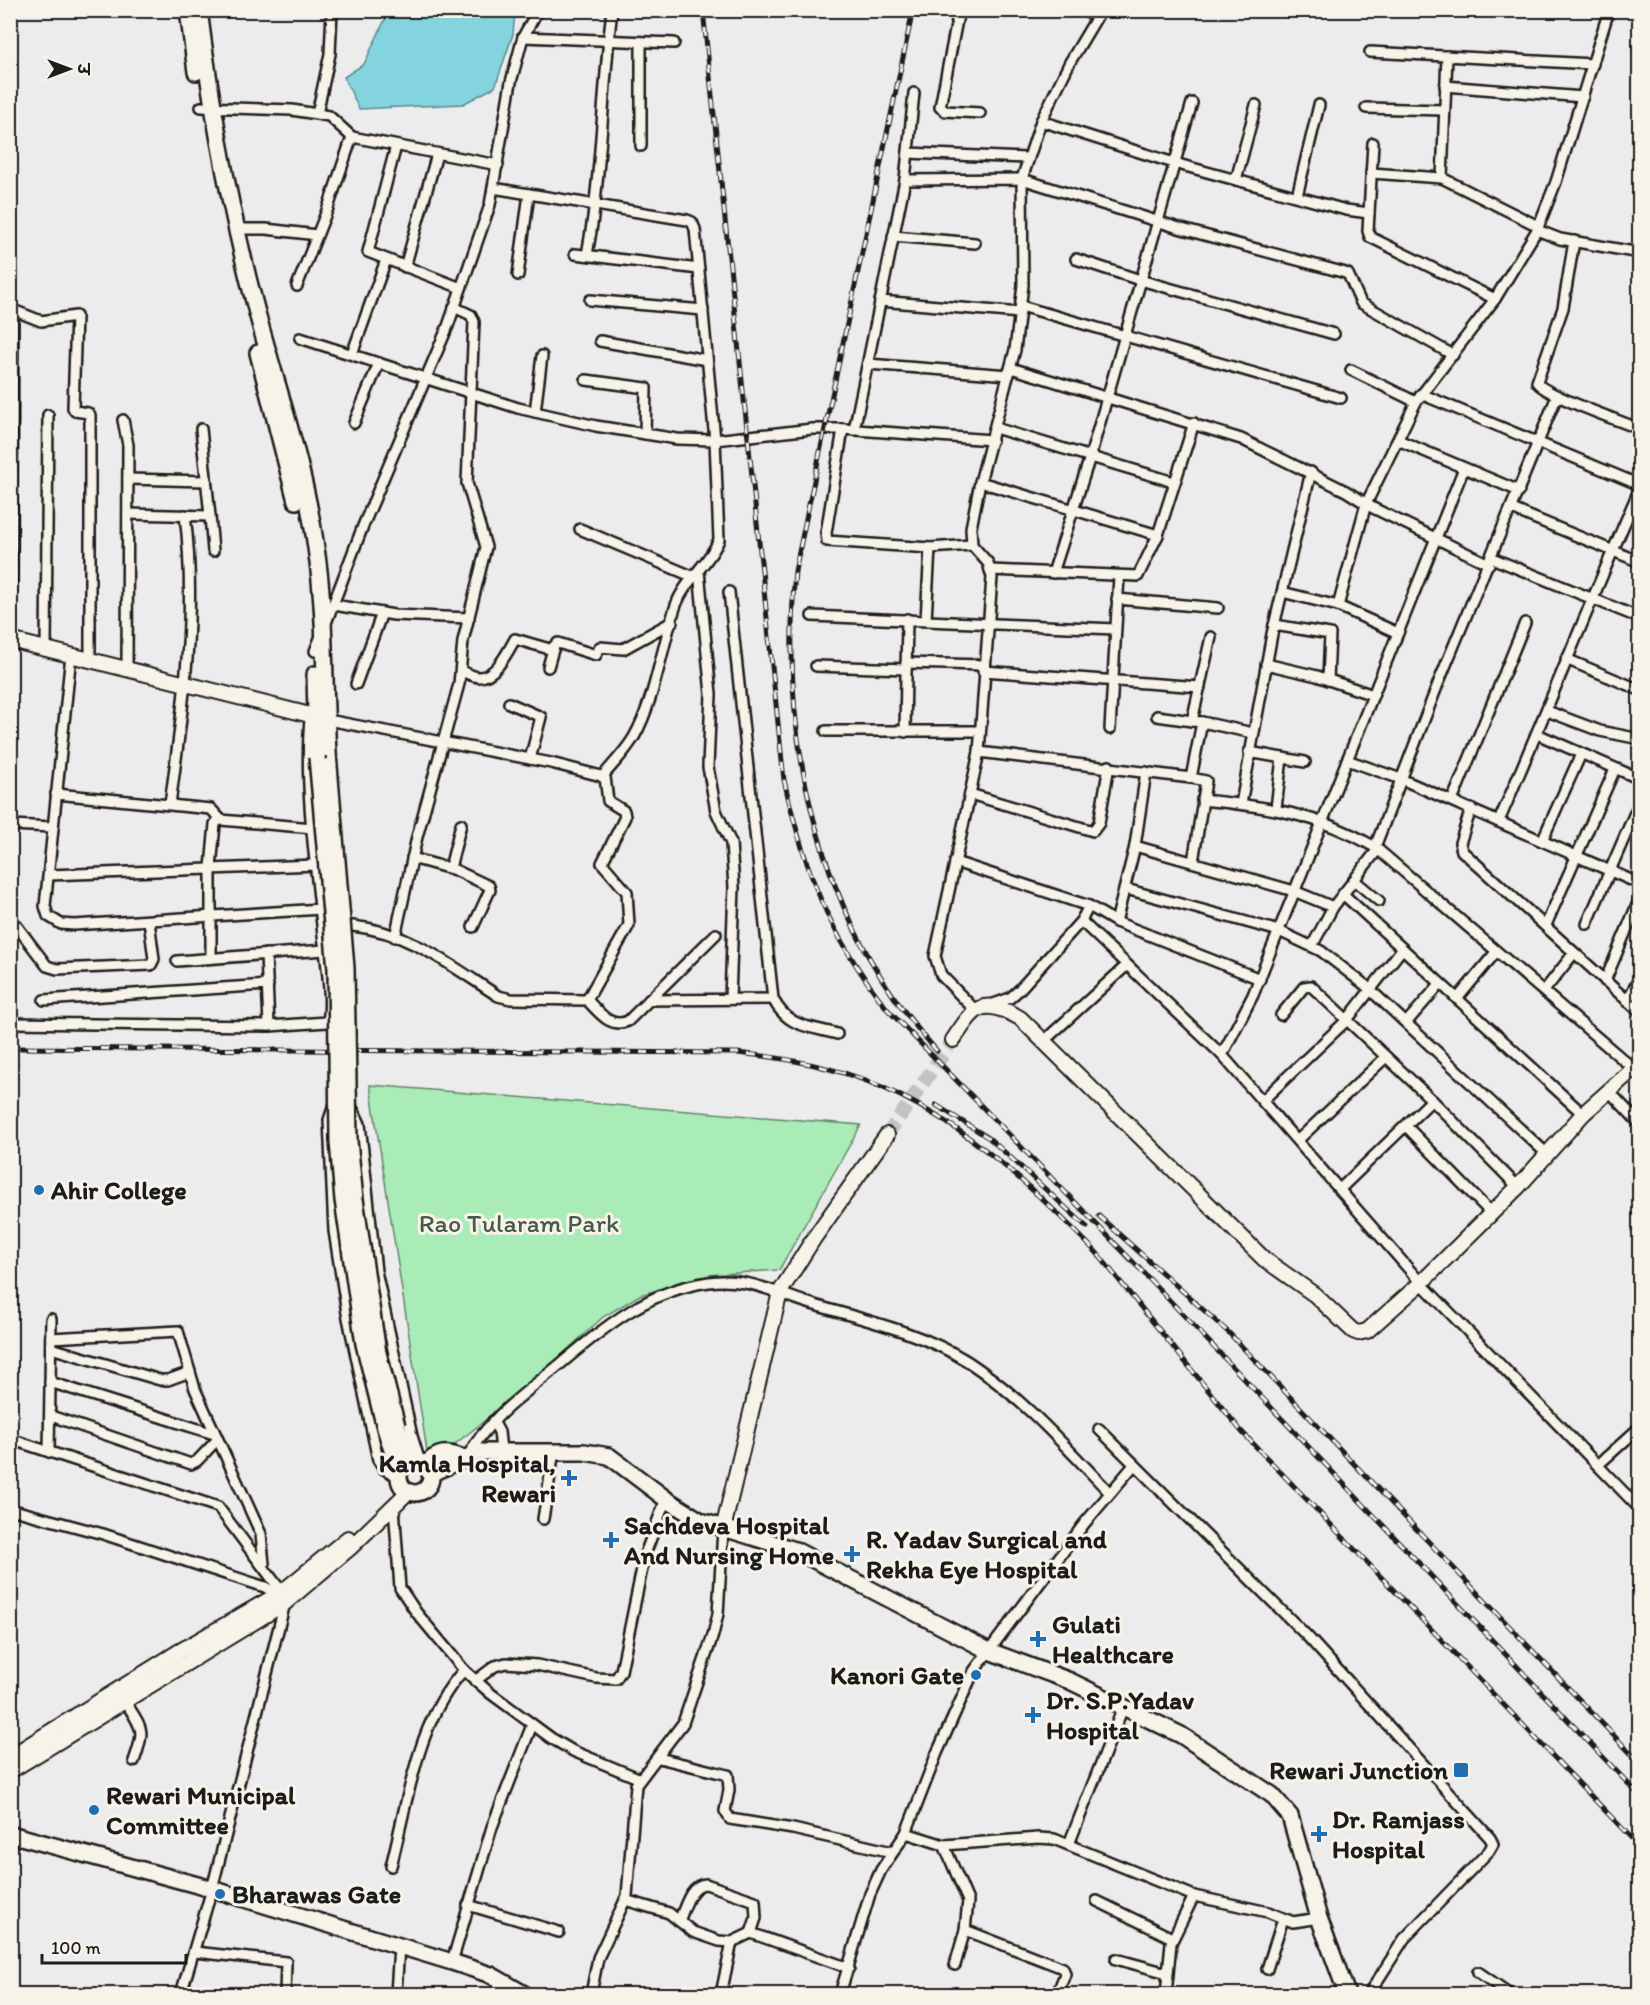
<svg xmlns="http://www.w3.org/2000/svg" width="1650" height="2005" font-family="Itim,'Playpen Sans Deva',sans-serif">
	<rect width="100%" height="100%" fill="#ececed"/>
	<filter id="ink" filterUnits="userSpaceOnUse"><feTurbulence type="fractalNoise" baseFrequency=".0167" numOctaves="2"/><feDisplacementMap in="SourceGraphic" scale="12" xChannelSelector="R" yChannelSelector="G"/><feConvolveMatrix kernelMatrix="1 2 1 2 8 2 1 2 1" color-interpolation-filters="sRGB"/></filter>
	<g filter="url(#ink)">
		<polygon fill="#a9ecb7" stroke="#62846a" stroke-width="1.5" points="370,1085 861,1125 779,1270 710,1275 640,1295 603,1317 521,1392 431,1463 427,1451"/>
		<polygon fill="#83d4de" stroke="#5a8a90" stroke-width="1.5" points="389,11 515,11 513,34 495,87 463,104 359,109 344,77 364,64"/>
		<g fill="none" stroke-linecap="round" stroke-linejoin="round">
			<polyline stroke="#c2c2c3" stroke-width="14" stroke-dasharray="14 7" stroke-linecap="butt" points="887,1135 953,1040"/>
			<g stroke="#1c1c1c" stroke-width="14">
				<g id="street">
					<polyline points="959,10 940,107 945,111 980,113"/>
					<polyline points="1080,10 1097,16"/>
					<polyline points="523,37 674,43"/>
					<polyline points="641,43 641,146"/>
					<polyline points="1370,52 1593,64"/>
					<polyline points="1445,86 1583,97"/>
					<polyline points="201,107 292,110 329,116 352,137 498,165"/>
					<polyline points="1366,108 1444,110"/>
					<polyline points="317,114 330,54 332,10"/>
					<polyline points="1041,121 1174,163 1346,210 1369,213"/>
					<polyline points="1373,143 1368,231 1370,237 1495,299"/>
					<polyline points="396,146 368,252 461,288"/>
					<polyline points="908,153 1027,158"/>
					<polyline points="1371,173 1442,178 1538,226"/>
					<polyline points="1442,178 1447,56"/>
					<polyline points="905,180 1022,179 1182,229 1342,272 1348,274 1361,303 1453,355"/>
					<polyline points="1236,180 1256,105"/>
					<path d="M493 188 687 220 692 222 695 229 715 440 719 540C709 564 685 580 676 605 662 645 655 700 634 737 626 751 613 764 602 777"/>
					<polyline points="1297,196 1319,105"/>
					<polyline points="237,229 266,229 317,235"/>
					<polyline points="1537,230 1560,239 1640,253"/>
					<polyline points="893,236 975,243"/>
					<path d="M1574 241 1563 308 1537 382C1542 394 1623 422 1640 429"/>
					<polyline points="575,254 699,269"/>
					<path d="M587 255C602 174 602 92 612 10"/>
					<polyline points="1076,259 1140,280 1334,334"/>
					<polyline points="405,267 437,154"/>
					<polyline points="518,275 529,194"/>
					<polyline points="297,286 328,208 352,137"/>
					<polyline points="590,300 703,310"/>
					<polyline points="880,301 1020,313"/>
					<polyline points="1021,306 1341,398"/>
					<polyline points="300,338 518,408 596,426 677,439 715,440 812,429 843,429 992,440"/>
					<polyline points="600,341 707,360"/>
					<polyline points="352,354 386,260"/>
					<polyline points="868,364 1009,375"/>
					<polyline points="1011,368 1241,439 1346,491 1373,508 1489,564"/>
					<polyline points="1351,370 1416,402"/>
					<polyline points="586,380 646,388 645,434"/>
					<polyline points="1421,394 1640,485"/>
					<polyline points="535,412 542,356"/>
					<polyline points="123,420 128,445 127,668"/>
					<polyline points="354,423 379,363"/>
					<polyline points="995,428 1174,482"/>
					<polyline points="843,429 826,533 827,541 930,548 972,545"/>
					<polyline points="854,430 905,180 914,93"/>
					<polyline points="1398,440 1519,491"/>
					<polyline points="1464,468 1253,995 1222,1055 1421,1283 1640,1509"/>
					<polyline points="128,479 206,481"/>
					<polyline points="980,482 1158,535"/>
					<polyline points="1512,509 1640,562"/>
					<polyline points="128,514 210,516 201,429"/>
					<polyline points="210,516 213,551"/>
					<polyline points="580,529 694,577"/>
					<polyline points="1492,558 1640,618"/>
					<polyline points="990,570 1138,576 1158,535 1194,423"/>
					<polyline points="699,571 711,694 708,767 716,811 731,843 734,887 730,999"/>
					<polyline points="1053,573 1090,457 1192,103"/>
					<path d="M729 592 773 999C788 1028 809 1026 837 1034"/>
					<polyline points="1282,592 1338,606 1398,633"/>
					<polyline points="1117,599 1218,608"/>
					<polyline points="334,605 394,615 469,618"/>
					<polyline points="1338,606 1366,504 1416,402 1495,299 1537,230 1556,182 1609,10"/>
					<polyline points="812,616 1115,629"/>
					<polyline points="926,620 930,548"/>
					<polyline points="326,623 363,526 448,326 490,205 511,82 523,37 538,10"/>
					<polyline points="1274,625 1330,634 1328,680"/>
					<polyline points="11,640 13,310 41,321 76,316 73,408 75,411 88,413 90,415 90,659"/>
					<polyline points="46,649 48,415"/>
					<polyline points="315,651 321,636"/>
					<polyline points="71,655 45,906 48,916 61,924 74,925 321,909"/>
					<polyline points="1566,659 1640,690"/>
					<polyline points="906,663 984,665"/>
					<polyline points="1266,664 1317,676 1373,695"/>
					<polyline points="816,666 906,669"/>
					<polyline points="548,667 554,646 558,643 596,655 600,647 623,649 672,622"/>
					<path d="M461 671C466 673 474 677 479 677 496 677 508 651 515 639L553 650"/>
					<polyline points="983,671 1200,687"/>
					<polyline points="356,684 382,613"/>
					<polyline points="509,703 541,717 530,759"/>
					<polyline points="1547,711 1600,731 1640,739"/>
					<polyline points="1157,716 1192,721"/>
					<polyline points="328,720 551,763 605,777 608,801 624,811 625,817 602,863 627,892 629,925 587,1000"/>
					<polyline points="1202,722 1253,733"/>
					<polyline points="1110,729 1119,576"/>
					<polyline points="826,731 980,731"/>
					<polyline points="905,732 907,619"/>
					<polyline points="1537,734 1640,779"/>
					<polyline points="979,752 1191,778"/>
					<polyline points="1249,752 1305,762"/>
					<polyline points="1347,760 1401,779 1640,884"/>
					<polyline points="56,794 211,809 221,820 313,828"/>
					<polyline points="970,794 1093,831 1099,823 1109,766"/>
					<path d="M1202 800C1265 806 1319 814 1375 847L1634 1069"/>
					<polyline points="1452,801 1525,623"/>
					<path d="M170 804C183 709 197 612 185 515"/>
					<polyline points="1241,804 1272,634 1311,472"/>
					<polyline points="1276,808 1282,758"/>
					<polyline points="1471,809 1460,843 1462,851 1640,1012"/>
					<path d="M1499 821C1547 711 1591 599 1640 488"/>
					<polyline points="10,825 53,827"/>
					<polyline points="1542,841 1581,754"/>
					<polyline points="1135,846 1294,891 1333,907"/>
					<polyline points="1375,847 1438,684 1557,396"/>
					<polyline points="412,858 455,870 489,886 490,890 473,927"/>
					<polyline points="955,862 1089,906 1116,922 1260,979"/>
					<polyline points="1193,862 1206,781 1191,778 1202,722 1192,721 1211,637"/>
					<polyline points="450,868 461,824"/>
					<polyline points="49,875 317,865"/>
					<polyline points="1354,880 1379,901"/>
					<polyline points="1126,889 1279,931 1321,951 1365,985 1547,1154"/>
					<polyline points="1343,894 1583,1114"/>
					<polyline points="10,917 47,966 57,969 151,965 154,959 149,921"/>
					<polyline points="1081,921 1222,1055"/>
					<polyline points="1116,922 1135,846 1146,772"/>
					<polyline points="1587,924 1640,801"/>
					<polyline points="1546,925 1615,769"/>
					<path d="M353 926C410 932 452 966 498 996L511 999 587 1000C599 1012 610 1029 628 1021L716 934"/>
					<polyline points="395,937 417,837 459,684 463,641 486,547 467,483 474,322 471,315 454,307"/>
					<polyline points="1312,946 1333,907 1378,849"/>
					<polyline points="266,954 269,1026"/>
					<polyline points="211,958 211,868 215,824 219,820"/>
					<polyline points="177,961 325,950"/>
					<polyline points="1605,981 1640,898"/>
					<polyline points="1544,991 1574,953"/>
					<polyline points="1457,999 1496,952"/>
					<polyline points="44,1000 268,985"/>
					<polyline points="649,1000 773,999"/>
					<polyline points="1627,1001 1640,977"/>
					<polyline points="991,1005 1010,998 1019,990 1081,921 1089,906"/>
					<polyline points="974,1009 941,975 935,956 979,752 992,577 988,563 972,545 971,528 980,482 1015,350 1023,285 1022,179 1041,121 1070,62 1101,10"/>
					<polyline points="1281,1015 1304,987 1311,986 1432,1100 1518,1187"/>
					<path d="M10 1023 269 1026 327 1022C334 1008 325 953 323 935 316 866 304 788 310 719"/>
					<polyline points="1406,1023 1440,984"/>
					<polyline points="1045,1040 1127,965"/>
					<polyline points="1609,1091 1640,1124"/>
					<polyline points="1263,1100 1347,1020 1402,949"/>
					<polyline points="1406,1126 1490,1212"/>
					<polyline points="1298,1140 1386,1057"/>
					<polyline points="1340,1189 1432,1100"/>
					<polyline points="51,1338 178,1331 195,1389 261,1534 264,1564"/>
					<polyline points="51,1348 160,1380 168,1380 190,1372"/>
					<polyline points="50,1382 214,1434"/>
					<polyline points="51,1416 191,1464 197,1461 217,1440"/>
					<polyline points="493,1421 499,1432 501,1450"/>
					<polyline points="1099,1429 1308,1637 1490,1838 1493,1844 1489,1851 1404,1939 1369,1994"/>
					<polyline points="10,1439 218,1507 282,1592 285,1603 212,1889 181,1994"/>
					<polyline points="49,1452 51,1319"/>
					<path d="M468 1456C489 1416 530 1390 564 1361 608 1324 650 1290 709 1282 748 1276 782 1296 818 1306 868 1321 922 1333 967 1361 1021 1396 1066 1447 1110 1493"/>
					<polyline points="1598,1465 1640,1427"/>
					<polyline points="399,1477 384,1469 378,1460 347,1313 334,1231 329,1120 333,1108 342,1105 353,1109 360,1124 376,1271 412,1436 420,1462"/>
					<polyline points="394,1507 400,1588 416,1612 464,1670 490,1693 551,1738 573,1751 638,1778"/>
					<polyline points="10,1509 103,1534 265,1587 272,1591 277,1601"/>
					<polyline points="543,1519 554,1451"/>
					<polyline points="475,1681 495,1666 506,1663 537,1665 596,1678 616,1679 621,1671 645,1554 666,1499"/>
					<path d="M125 1701C142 1729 146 1728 134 1761"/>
					<polyline points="659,1758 728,1775 729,1790 725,1811 730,1819 793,1829 892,1852"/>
					<polyline points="906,1833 944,1845 1038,1838 1054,1839 1194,1896 1268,1912 1293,1922 1319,1918"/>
					<polyline points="1069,1844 1124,1705"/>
					<polyline points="944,1845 968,1901 965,1930 955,1965"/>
					<path d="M391 1866C408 1801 417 1720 464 1670"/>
					<polyline points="625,1900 669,1913 693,1932 719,1941 732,1942 751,1933 849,1968"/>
					<polyline points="1097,1901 1172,1938"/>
					<polyline points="468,1905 559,1932"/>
					<path d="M679 1921C685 1908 690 1884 706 1884L755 1901 756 1918 751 1933"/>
					<polyline points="965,1930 1063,1968 1065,1974 1057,1994"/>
					<polyline points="195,1952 286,1962 285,1994"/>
					<polyline points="1116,1959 1167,1973"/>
					<polyline points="452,1962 492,1827 532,1725"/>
					<polyline points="1267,1969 1283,1919"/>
					<polyline points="1478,1972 1510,1994"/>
					<polyline points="396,1994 399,1946"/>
					<polyline points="496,1994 500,1980"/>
					<polyline points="591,1994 598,1958 627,1896 636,1785 683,1723 713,1635 718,1614 723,1529"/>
					<polyline points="721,1994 732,1942"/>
					<polyline points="840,1994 870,1894 881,1870 906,1833 937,1753 974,1671 1084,1524 1134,1465"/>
					<polyline points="1166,1994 1171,1943 1194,1896"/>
				</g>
			</g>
			<g stroke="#1c1c1c" stroke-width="18">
				<g id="secondary">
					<polyline points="10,640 326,719"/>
					<path d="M953 1040C975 1007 981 996 1020 1018L1264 1259 1315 1295 1353 1331 1358 1333 1367 1331 1421 1283 1518 1187 1583 1114 1640 1063"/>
					<polyline points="723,1529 780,1292 814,1238 887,1135"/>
					<polyline points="10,1757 180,1651 282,1592 348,1538"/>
					<polyline points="10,1771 285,1603 350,1548 408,1492"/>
				</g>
			</g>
			<g stroke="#1c1c1c" stroke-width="20">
				<g id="primary">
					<polyline points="188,10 196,72"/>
					<path d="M199 10C212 112 230 211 256 309 277 388 305 467 316 548 327 620 323 693 329 766"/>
					<polyline points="258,353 296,501"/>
					<polyline points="315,674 317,757"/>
					<polyline points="397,1426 407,1452 413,1461"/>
					<polyline points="385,1428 399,1472"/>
					<circle cx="415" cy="1477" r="16"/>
					<path d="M425 1465C438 1452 446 1451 463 1458"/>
					<polyline points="430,1474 479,1452 584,1452 609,1456 666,1499 701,1521 795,1550 989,1651 1070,1681 1181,1735 1272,1795 1290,1816 1319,1918 1347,1994"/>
					<polyline points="10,1834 212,1889 452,1962 491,1975 524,1994"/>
				</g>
			</g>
			<use href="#street" stroke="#f7f3e8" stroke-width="9"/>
			<use href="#secondary" stroke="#f7f3e8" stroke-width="14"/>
			<use href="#primary" stroke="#f7f3e8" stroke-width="15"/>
			<g stroke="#1c1c1c" stroke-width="5">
				<g id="rail">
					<path d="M703 10 784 780C806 875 828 933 888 1010L1137 1266 1640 1796"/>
					<path d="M913 10 795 571C780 743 818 921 937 1051"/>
					<path d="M10 1048 737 1053C767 1056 797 1060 826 1068 937 1096 1019 1174 1097 1253L1242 1432 1640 1847"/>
					<polyline points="936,1105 989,1138 1087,1227"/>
					<polyline points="1099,1216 1228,1332 1640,1763"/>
				</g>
			</g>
			<use href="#rail" stroke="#f7f3e8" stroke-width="3" stroke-dasharray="9" stroke-linecap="butt"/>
			<g stroke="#1c1c1c" stroke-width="20" stroke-linecap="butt">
				<g id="primary-bridge">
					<polyline points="317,757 336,969 338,1141 343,1200 364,1344 385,1428"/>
					<polyline points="329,766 346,968 349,1141 355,1199 378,1353 397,1426"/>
				</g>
			</g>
			<use href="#primary-bridge" stroke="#f7f3e8" stroke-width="15"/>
		</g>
	</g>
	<g fill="#1f6fb2" stroke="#f7f3e8" stroke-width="2">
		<circle cx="39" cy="1190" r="6"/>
		<path d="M566 1469h6v6h6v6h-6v6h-6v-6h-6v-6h6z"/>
		<path d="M608 1531h6v6h6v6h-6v6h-6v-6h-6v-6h6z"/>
		<path d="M849 1545h6v6h6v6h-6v6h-6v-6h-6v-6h6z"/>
		<path d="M1035 1630h6v6h6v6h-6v6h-6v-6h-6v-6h6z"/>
		<circle cx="976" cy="1675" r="6"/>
		<path d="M1030 1706h6v6h6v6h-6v6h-6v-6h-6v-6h6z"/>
		<rect x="1453" y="1762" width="16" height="16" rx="3"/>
		<circle cx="94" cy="1810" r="6"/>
		<path d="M1316 1825h6v6h6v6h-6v6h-6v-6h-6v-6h6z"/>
		<circle cx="220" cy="1894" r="6"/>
	</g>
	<g text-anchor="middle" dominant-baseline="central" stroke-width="6" stroke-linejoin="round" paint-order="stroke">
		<g font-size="26" font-weight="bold" fill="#1c1c1c" stroke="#f7f3e8" text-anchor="start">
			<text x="51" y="1190">Ahir College</text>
			<text x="556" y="1463" text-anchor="end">Kamla Hospital,<tspan x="556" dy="30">Rewari</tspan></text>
			<text x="624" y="1525">Sachdeva Hospital<tspan x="624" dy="30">And Nursing Home</tspan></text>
			<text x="866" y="1539">R. Yadav Surgical and<tspan x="866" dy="30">Rekha Eye Hospital</tspan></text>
			<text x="1052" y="1624">Gulati<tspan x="1052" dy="30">Healthcare</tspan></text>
			<text x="964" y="1675" text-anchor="end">Kanori Gate</text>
			<text x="1046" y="1700">Dr. S.P.Yadav<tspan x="1046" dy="30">Hospital</tspan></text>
			<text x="1448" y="1770" text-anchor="end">Rewari Junction</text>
			<text x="106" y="1795">Rewari Municipal<tspan x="106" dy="30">Committee</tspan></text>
			<text x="1332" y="1819">Dr. Ramjass<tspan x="1332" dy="30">Hospital</tspan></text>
			<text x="232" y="1894">Bharawas Gate</text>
		</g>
		<g font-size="26" fill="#465a4a" stroke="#f7f3e8">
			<text x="519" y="1223">Rao Tularam Park</text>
		</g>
	</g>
	<rect width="1650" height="2005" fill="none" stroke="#f7f3e8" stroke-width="36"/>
	<rect x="18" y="18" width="1614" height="1969" fill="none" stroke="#1c1c1c" stroke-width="2" filter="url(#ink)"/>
	<g transform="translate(69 69) rotate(90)" stroke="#f7f3e8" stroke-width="4.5" paint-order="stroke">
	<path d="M0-4.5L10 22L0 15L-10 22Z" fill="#1c1c1c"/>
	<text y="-9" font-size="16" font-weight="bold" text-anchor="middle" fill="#1c1c1c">उ</text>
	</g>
	<path d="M42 1954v9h144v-9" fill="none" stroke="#1c1c1c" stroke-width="3"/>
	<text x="51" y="1954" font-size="18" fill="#1c1c1c" stroke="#f7f3e8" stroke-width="4.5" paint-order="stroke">100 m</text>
</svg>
